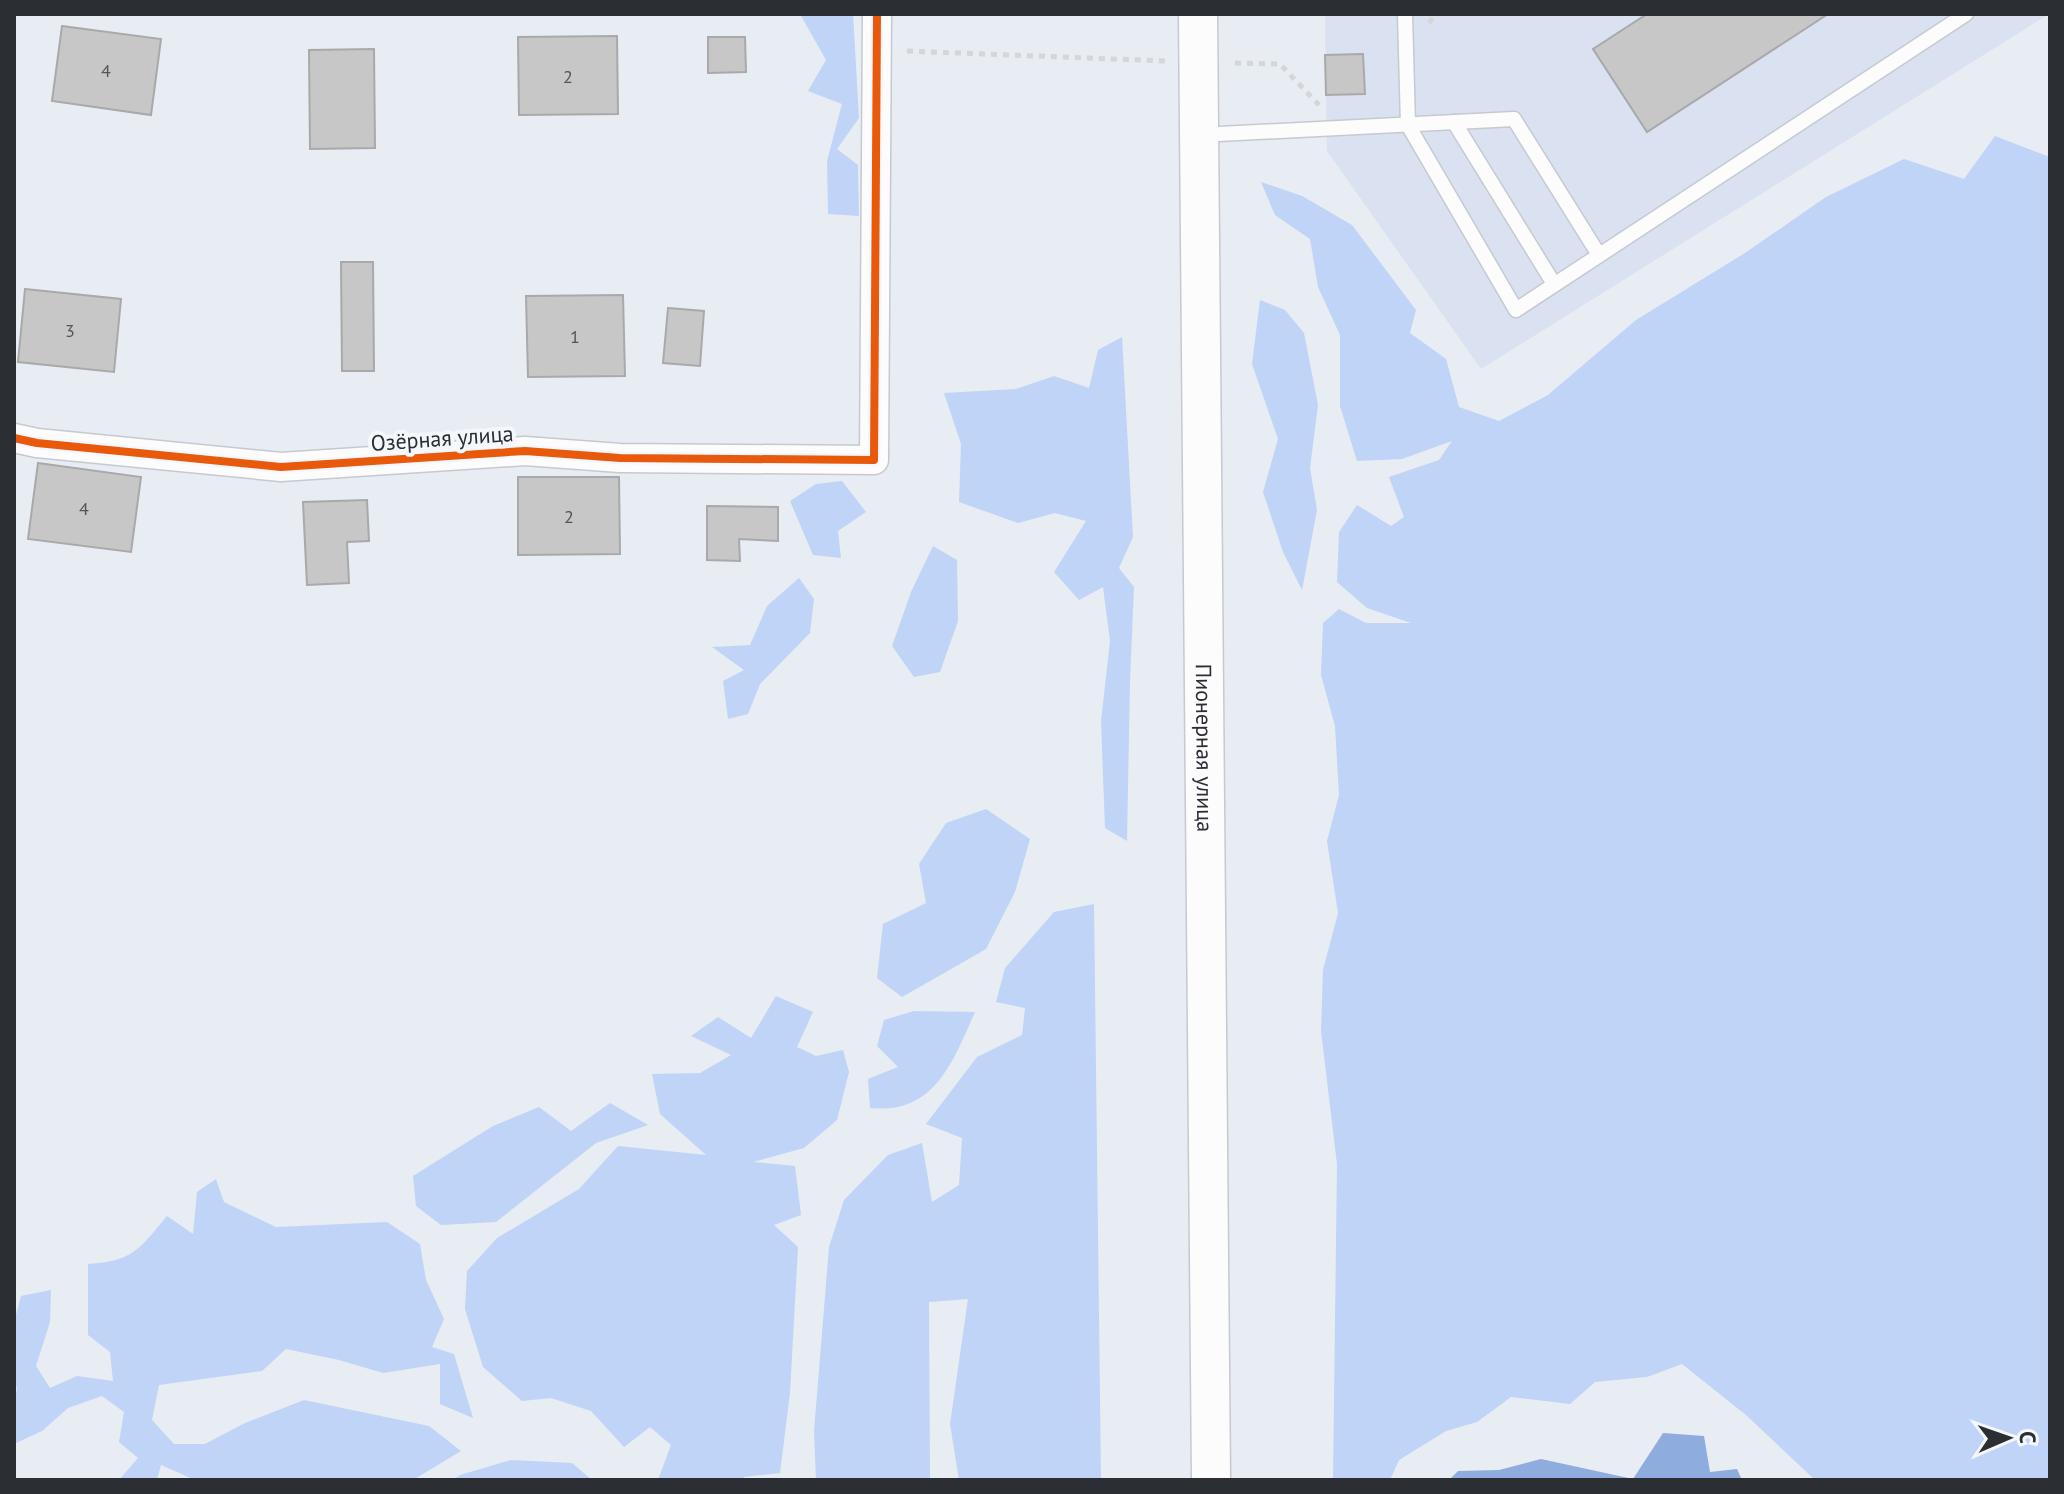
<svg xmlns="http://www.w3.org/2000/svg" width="2064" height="1494" font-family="'PT Sans',sans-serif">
	<rect width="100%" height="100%" fill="#e8ecf3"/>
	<polygon fill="#dae2f1" points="1325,14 2049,14 1481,369 1327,151"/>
	<g fill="#bfd4f6">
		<polygon points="800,14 853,14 859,118 837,149 858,165 859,216 828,214 827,161 842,104 808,91 826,60"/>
		<polygon points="1995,136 2050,157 2050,1480 1815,1480 1746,1415 1682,1364 1647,1377 1595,1382 1570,1404 1511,1397 1477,1422 1446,1431 1399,1460 1390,1480 1333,1480 1337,1164 1321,1031 1323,970 1338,913 1327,841 1339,795 1335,726 1321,675 1323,623 1339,609 1366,623 1411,623 1367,608 1337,582 1339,532 1357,505 1391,526 1404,517 1389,477 1439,460 1452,441 1402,459 1357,461 1340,406 1340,335 1318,287 1310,239 1275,215 1261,182 1302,196 1352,225 1416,310 1410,333 1446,359 1459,407 1499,421 1548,395 1636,320 1745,253 1826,197 1904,159 1964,179"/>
		<polygon points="1260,300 1285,310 1304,333 1318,405 1310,468 1317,510 1302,590 1283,552 1263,492 1278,439 1252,364"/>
		<polygon points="1122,337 1133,537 1119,568 1134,587 1130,681 1127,841 1105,828 1101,721 1110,641 1103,587 1079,600 1054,572 1086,521 1055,513 1018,523 959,502 961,444 944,393 1016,389 1054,376 1089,388 1098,350"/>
		<polygon points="842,481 866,512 838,531 841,558 813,555 790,501 816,484"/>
		<polygon points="933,546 957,560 958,621 940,672 914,677 892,646 911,592"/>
		<polygon points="799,578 814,599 810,633 760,684 748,714 728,719 723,681 744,670 712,647 750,645 767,606"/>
		<polygon points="986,809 1030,839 1015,892 986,949 902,997 877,978 883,924 926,903 919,864 946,823"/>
		<polygon points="1094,904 1101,1480 959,1480 950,1424 968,1299 929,1302 930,1480 816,1480 814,1431 829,1247 844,1200 888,1155 922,1143 932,1202 959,1185 962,1138 926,1124 977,1057 1022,1035 1025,1008 996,1002 1005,968 1054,912"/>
		<polygon points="776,996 813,1012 797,1047 816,1056 843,1050 849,1072 837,1120 804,1148 753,1162 795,1166 801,1215 774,1225 798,1247 790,1393 780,1473 744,1477 743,1480 658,1480 671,1445 650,1427 624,1447 591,1411 551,1398 522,1401 483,1367 465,1309 467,1271 497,1238 579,1189 618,1146 706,1155 660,1114 652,1074 700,1073 731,1055 691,1036 718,1017 751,1038"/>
		<path d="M914 1011 975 1012C953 1061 935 1115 870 1108L868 1079 898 1067 877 1046 884 1020Z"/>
		<polygon points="610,1103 648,1125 596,1143 496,1222 441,1225 416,1206 413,1176 493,1126 539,1107 571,1131"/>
		<path d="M216 1179 224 1202 276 1227 387 1222 420 1244 426 1280 444 1319 432 1347 454 1354 473 1418 440 1404V1364L383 1373 339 1360 286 1349 262 1371 159 1385 152 1420 174 1444H205L245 1423 304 1400 429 1426 461 1451 413 1480H195L161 1465 157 1480H119L138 1458 119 1442 124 1412 102 1396 68 1408 42 1431 14 1444V1399L17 1390 14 1373V1322L21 1296 51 1290 50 1322 36 1366 50 1388 77 1376 113 1381 110 1352 88 1335V1264C134 1261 139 1249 167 1216L193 1234 197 1192Z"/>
		<polygon points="511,1460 572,1463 592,1480 453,1480 460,1475"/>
	</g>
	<polygon fill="#8eacdd" points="1663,1433 1704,1436 1710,1472 1737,1469 1742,1480 1449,1480 1458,1471 1499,1470 1541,1459 1633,1479"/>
	<g fill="#c8c7c8" stroke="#a9a8aa" stroke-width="2">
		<polygon points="1647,14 1828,14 1647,132 1593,49"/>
		<polygon points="62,26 161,39 151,115 52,101"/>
		<polygon points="617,36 618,114 519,115 518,37"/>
		<polygon points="708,37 745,37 746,72 708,73"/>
		<polygon points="374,49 375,148 310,149 309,50"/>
		<polygon points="1363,54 1365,94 1326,95 1325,55"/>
		<polygon points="341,262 373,262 374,371 342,371"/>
		<polygon points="25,289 121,299 114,372 18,362"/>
		<polygon points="623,295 625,376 528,377 526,296"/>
		<polygon points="668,308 704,311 700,366 663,363"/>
		<polygon points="38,463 141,477 131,552 28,539"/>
		<polygon points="518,477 619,477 620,554 518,555"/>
		<polygon points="367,500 369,541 347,542 349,583 307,585 303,502"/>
		<polygon points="707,506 778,507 778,541 739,539 740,561 707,560"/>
	</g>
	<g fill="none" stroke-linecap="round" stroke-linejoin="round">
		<g stroke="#c6c9cf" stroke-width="17">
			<g id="service">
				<polyline points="1405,14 1408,125 1516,310 1966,14"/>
				<polyline points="1454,122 1554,284"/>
				<polyline points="1199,135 1514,119 1599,255"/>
			</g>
		</g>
		<g stroke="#c6c9cf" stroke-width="31">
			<polyline id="minor" points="14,438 37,443 281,467 525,451 620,458 874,460 877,14"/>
		</g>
		<g stroke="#c6c9cf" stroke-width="41">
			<g id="secondary">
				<path id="s1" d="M1198 14 1211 1480"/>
			</g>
		</g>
		<g stroke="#d4d6d8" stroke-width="5" stroke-dasharray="6 6" stroke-linecap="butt">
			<polyline points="1429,23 1436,14"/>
			<polyline points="907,51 1165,61"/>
			<polyline points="1235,63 1280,64 1319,105"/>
		</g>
		<use href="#service" stroke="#fcfcfd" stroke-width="14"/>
		<use href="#minor" stroke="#fcfcfd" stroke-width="28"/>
		<use href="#secondary" stroke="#fcfcfd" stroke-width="38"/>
		<g stroke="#f4f8fd" stroke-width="13">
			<polyline id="cycleway" points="14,438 37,443 281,467 525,451 620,458 874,460 877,14"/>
		</g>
		<use href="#cycleway" stroke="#e8590c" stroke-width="8"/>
	</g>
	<g text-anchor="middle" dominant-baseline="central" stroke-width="8" stroke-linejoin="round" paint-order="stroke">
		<g font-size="18" fill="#525458">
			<text x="106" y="70">4</text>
			<text x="568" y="76">2</text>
			<text x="70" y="330">3</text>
			<text x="575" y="336">1</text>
			<text x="84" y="508">4</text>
			<text x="569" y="516">2</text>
		</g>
		<g font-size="22" fill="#2b2e33" stroke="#f4f8fd">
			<text transform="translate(442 438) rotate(-4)">Озёрная улица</text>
			<text stroke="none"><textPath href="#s1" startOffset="734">Пионерная улица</textPath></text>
		</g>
	</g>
	<rect width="2064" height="1494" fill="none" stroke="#2b2e33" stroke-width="32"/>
	<g transform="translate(2008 1438) rotate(88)" stroke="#f4f8fd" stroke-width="6" paint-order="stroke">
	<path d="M0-6L14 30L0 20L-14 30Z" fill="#2b2e33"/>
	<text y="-12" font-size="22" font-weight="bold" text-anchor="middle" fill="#2b2e33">С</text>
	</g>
</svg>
